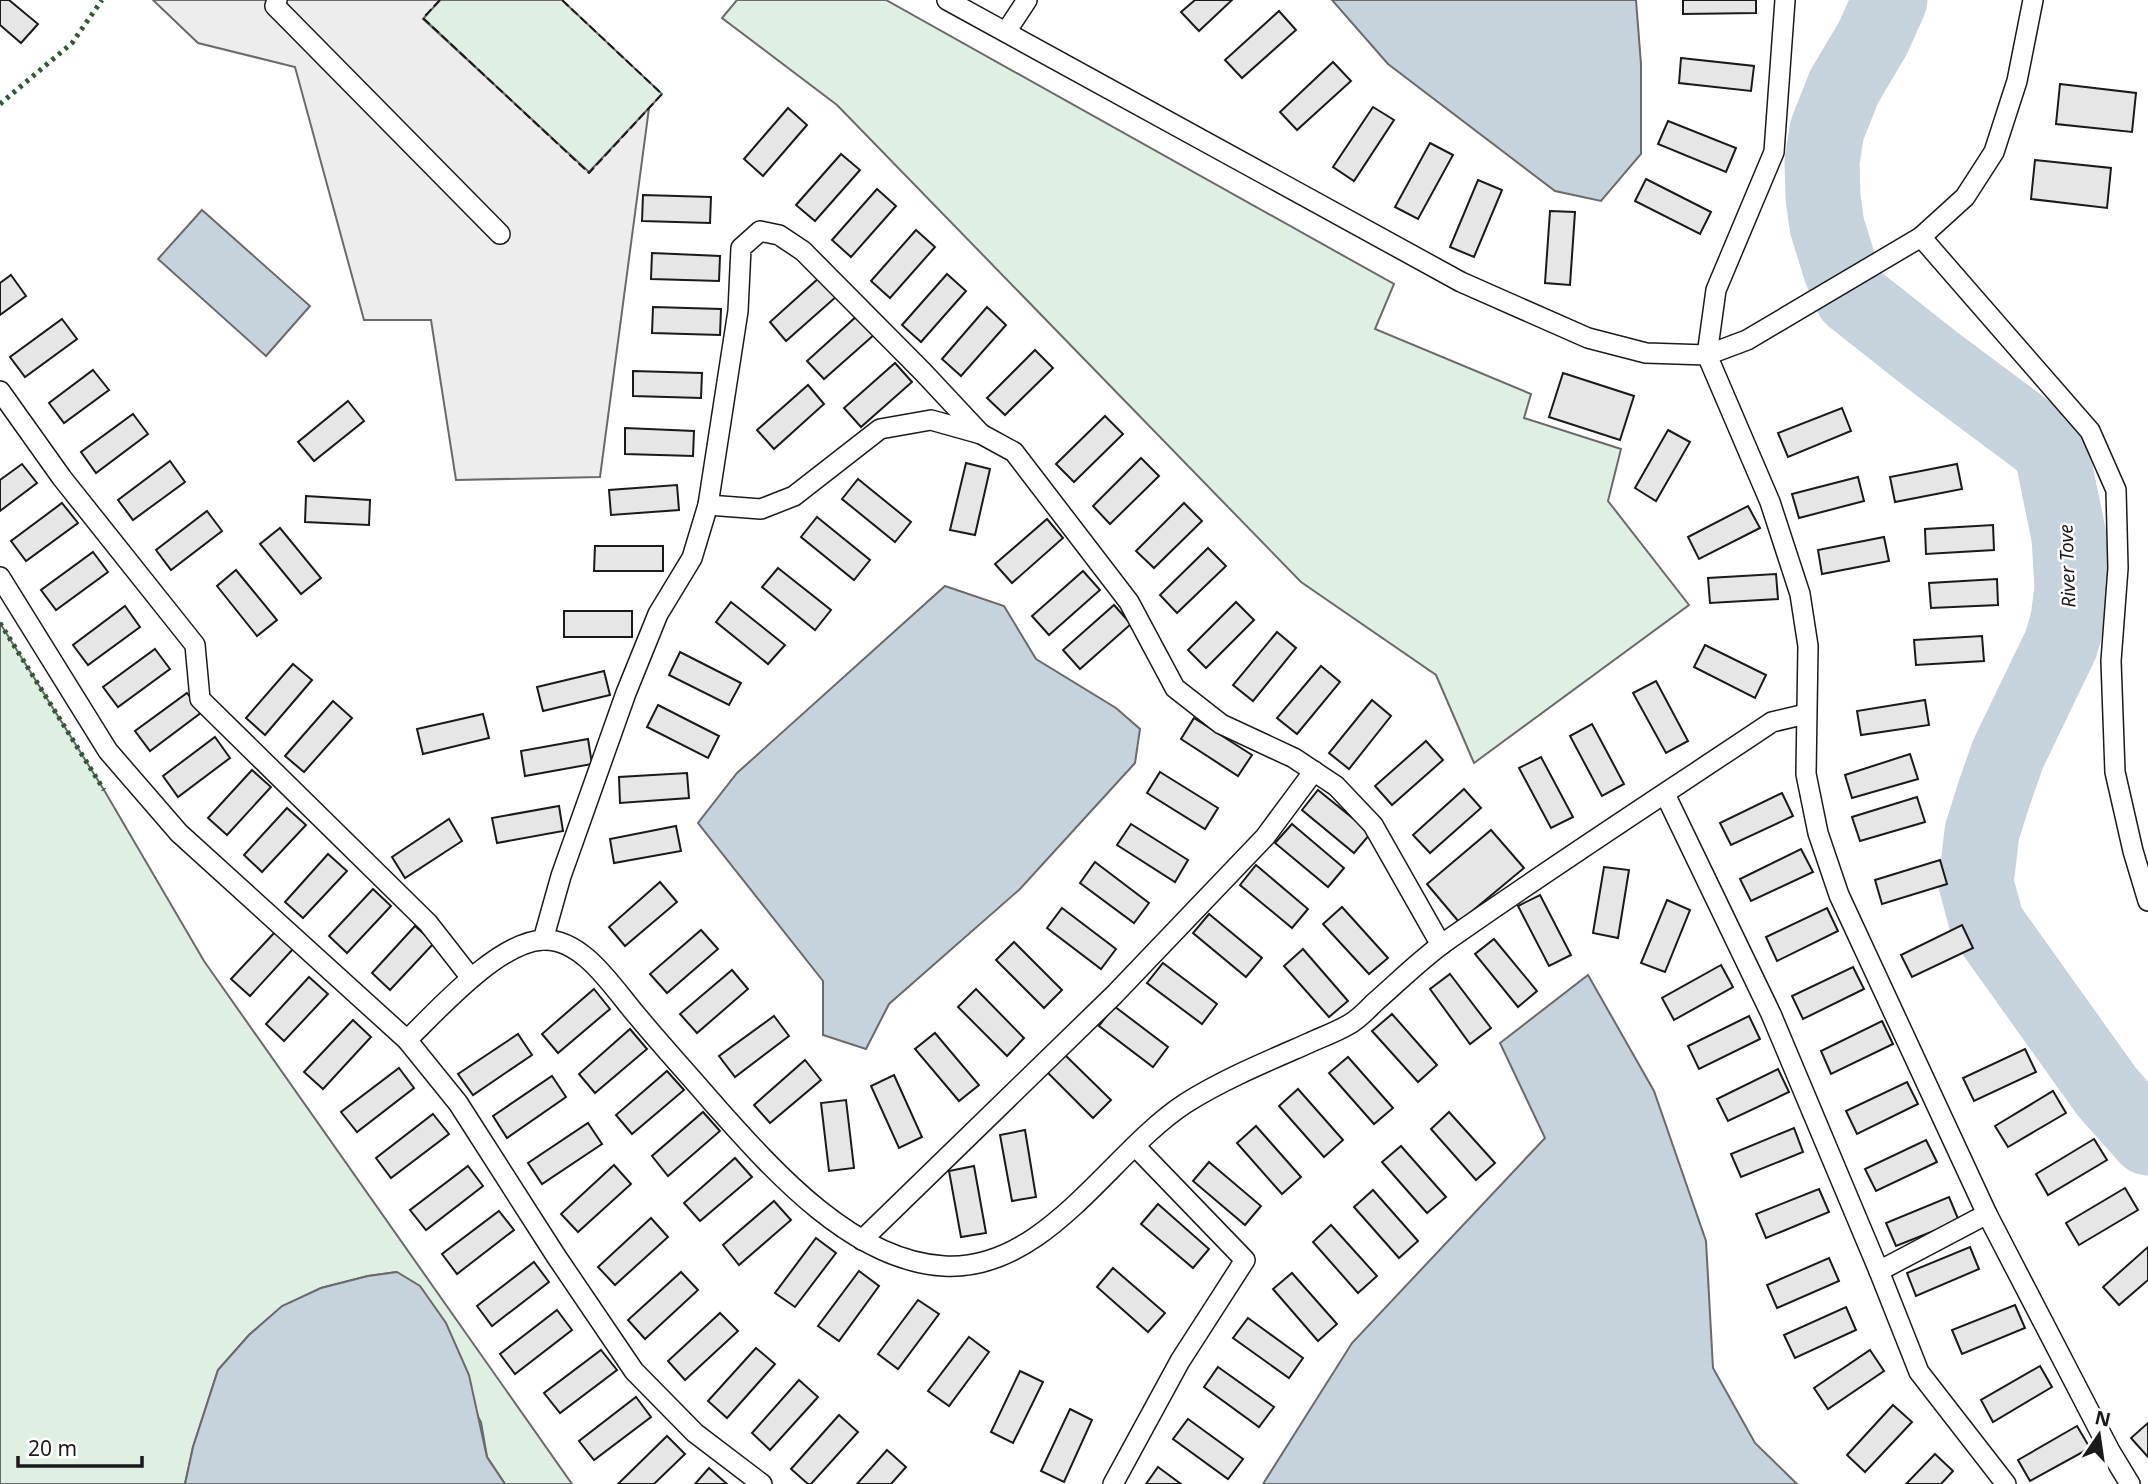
<svg xmlns="http://www.w3.org/2000/svg" width="2148" height="1484" font-family="'Noto Sans',sans-serif">
	<rect width="100%" height="100%" fill="#fff"/>
	<g fill="#e0efe3" stroke="#6a6a6a" stroke-width="2">
		<polygon points="440,0 562,0 662,94 589,173 423,18"/>
		<polygon points="737,0 886,0 1394,284 1375,329 1531,394 1524,418 1621,449 1608,501 1689,605 1474,763 1436,675 1301,582 837,105 722,18"/>
		<polygon points="0,623 104,790 204,961 572,1484 505,1484 487,1457 481,1422 396,1272 368,1276 321,1288 282,1307 249,1335 218,1370 193,1447 185,1484 0,1484"/>
	</g>
	<polygon fill="#ededed" stroke="#6a6a6a" stroke-width="2" points="153,0 440,0 423,19 589,172 649,108 600,477 456,480 431,320 364,320 295,67 198,43"/>
	<g fill="#c6d2dc" stroke="#6a6a6a" stroke-width="2">
		<polygon points="1332,0 1636,0 1641,64 1641,154 1601,201 1555,191 1388,64"/>
		<polygon points="202,210 310,306 266,356 158,259"/>
		<polygon points="945,586 1004,606 1036,659 1116,708 1140,729 1135,763 1020,889 889,1004 866,1049 823,1035 823,981 698,823 737,773"/>
		<polygon points="1588,975 1654,1091 1706,1241 1713,1368 1755,1443 1797,1484 1263,1484 1352,1343 1545,1138 1500,1043"/>
		<polygon points="397,1272 420,1286 446,1323 469,1375 487,1457 505,1484 185,1484 193,1447 218,1370 249,1335 282,1306 321,1288 368,1276"/>
	</g>
	<g fill="none" stroke-linecap="round" stroke-linejoin="round">
		<polyline stroke="#c6d2dc" stroke-width="75" points="1890,0 1873,38 1844,87 1827,130 1822,162 1823,197 1827,226 1840,268 1852,297 1933,361 2051,449 2069,537 2072,588 2068,619 2061,644 2008,754 1994,794 1982,832 1976,883 1987,924 2107,1092 2148,1138"/>
	</g>
	<g fill="#e6e6e6" stroke="#1a1a1a" stroke-width="2">
		<polygon points="0,0 9,0 38,24 21,43 0,25"/>
		<polygon points="1195,0 1232,0 1199,31 1181,12"/>
		<polygon points="1683,0 1756,0 1756,13 1683,14"/>
		<polygon points="1279,11 1296,30 1242,78 1225,60"/>
		<polygon points="1681,58 1754,66 1751,91 1679,83"/>
		<polygon points="1333,62 1351,81 1297,130 1280,112"/>
		<polygon points="2060,84 2136,93 2132,132 2056,124"/>
		<polygon points="1373,107 1394,120 1354,181 1333,167"/>
		<polygon points="788,108 807,125 763,176 744,159"/>
		<polygon points="1668,121 1736,148 1726,172 1658,144"/>
		<polygon points="1430,143 1453,155 1418,219 1395,207"/>
		<polygon points="841,154 860,170 815,221 796,205"/>
		<polygon points="2035,160 2111,168 2107,208 2031,199"/>
		<polygon points="1646,179 1711,212 1700,234 1635,201"/>
		<polygon points="1478,180 1502,190 1474,257 1450,247"/>
		<polygon points="877,189 896,206 851,257 832,240"/>
		<polygon points="643,195 711,197 710,223 642,221"/>
		<polygon points="1550,211 1575,212 1570,285 1545,283"/>
		<polygon points="916,230 935,247 890,298 871,281"/>
		<polygon points="652,253 720,256 719,281 651,279"/>
		<polygon points="947,274 966,291 921,342 902,325"/>
		<polygon points="11,275 26,296 0,315 0,283"/>
		<polygon points="820,277 837,296 786,341 770,322"/>
		<polygon points="653,307 721,309 720,335 652,333"/>
		<polygon points="987,307 1006,325 961,376 942,359"/>
		<polygon points="858,315 875,334 824,379 807,361"/>
		<polygon points="62,319 77,339 25,377 10,357"/>
		<polygon points="1035,350 1053,368 1005,415 987,398"/>
		<polygon points="895,363 912,382 861,427 844,408"/>
		<polygon points="93,370 109,390 64,423 49,403"/>
		<polygon points="633,371 702,373 701,398 633,396"/>
		<polygon points="1563,373 1634,396 1620,440 1549,417"/>
		<polygon points="808,385 824,404 774,449 757,430"/>
		<polygon points="348,401 364,421 314,461 298,442"/>
		<polygon points="1842,408 1851,431 1788,457 1778,433"/>
		<polygon points="133,414 148,434 96,473 81,452"/>
		<polygon points="1105,416 1123,434 1074,482 1056,464"/>
		<polygon points="625,428 694,431 693,456 625,454"/>
		<polygon points="1668,430 1690,442 1656,501 1635,488"/>
		<polygon points="1141,458 1159,476 1110,524 1093,506"/>
		<polygon points="170,461 185,482 133,520 118,500"/>
		<polygon points="966,463 990,469 975,535 950,530"/>
		<polygon points="22,464 37,483 0,511 0,480"/>
		<polygon points="1957,464 1962,489 1895,502 1890,477"/>
		<polygon points="1858,477 1864,501 1799,518 1792,494"/>
		<polygon points="858,479 911,522 895,542 842,499"/>
		<polygon points="677,485 679,510 611,515 609,490"/>
		<polygon points="306,496 370,500 369,525 305,522"/>
		<polygon points="62,503 78,523 26,561 11,541"/>
		<polygon points="1184,503 1202,521 1154,568 1136,551"/>
		<polygon points="1748,506 1760,528 1699,559 1688,537"/>
		<polygon points="207,511 222,531 171,570 156,550"/>
		<polygon points="817,517 870,560 854,580 801,537"/>
		<polygon points="1047,519 1063,538 1012,583 995,564"/>
		<polygon points="1993,525 1994,550 1926,554 1925,529"/>
		<polygon points="280,528 321,578 301,594 260,544"/>
		<polygon points="1884,537 1889,561 1822,574 1818,550"/>
		<polygon points="595,546 663,546 663,571 594,571"/>
		<polygon points="1208,548 1226,566 1177,613 1160,595"/>
		<polygon points="93,552 108,572 56,610 41,590"/>
		<polygon points="778,568 831,610 815,630 762,587"/>
		<polygon points="236,570 277,620 257,636 217,586"/>
		<polygon points="1083,571 1100,590 1049,635 1032,616"/>
		<polygon points="1776,574 1778,599 1710,603 1708,578"/>
		<polygon points="1997,579 1998,605 1931,608 1929,583"/>
		<polygon points="731,602 785,645 768,664 716,622"/>
		<polygon points="1236,602 1254,620 1206,668 1188,650"/>
		<polygon points="1114,605 1131,624 1080,669 1063,650"/>
		<polygon points="125,606 140,627 88,665 73,645"/>
		<rect x="564" y="611" width="68" height="26"/>
		<polygon points="1277,632 1296,648 1253,701 1233,685"/>
		<polygon points="1982,636 1984,661 1916,665 1914,640"/>
		<polygon points="1705,645 1766,675 1755,698 1694,667"/>
		<polygon points="155,649 170,669 118,707 103,687"/>
		<polygon points="680,652 741,683 729,705 669,675"/>
		<polygon points="293,664 312,680 265,735 246,718"/>
		<polygon points="1321,666 1340,682 1297,734 1277,718"/>
		<polygon points="604,671 610,695 543,711 537,687"/>
		<polygon points="1656,681 1688,741 1666,753 1633,693"/>
		<polygon points="187,693 202,712 150,751 135,731"/>
		<polygon points="1372,700 1391,716 1349,769 1329,753"/>
		<polygon points="1925,700 1929,725 1861,735 1857,711"/>
		<polygon points="333,701 352,718 304,772 285,756"/>
		<polygon points="658,705 719,736 708,758 647,727"/>
		<polygon points="483,714 489,738 423,754 417,729"/>
		<polygon points="1194,718 1252,755 1238,776 1181,739"/>
		<polygon points="1592,724 1624,784 1602,796 1570,736"/>
		<polygon points="215,737 230,758 178,797 163,776"/>
		<polygon points="588,739 592,764 525,776 521,751"/>
		<polygon points="1426,741 1443,760 1392,805 1375,786"/>
		<polygon points="1910,754 1918,779 1852,798 1845,775"/>
		<polygon points="1541,757 1573,817 1551,828 1519,768"/>
		<polygon points="252,770 271,787 227,835 208,818"/>
		<polygon points="1160,772 1218,808 1205,829 1147,793"/>
		<polygon points="687,773 689,798 620,803 619,777"/>
		<polygon points="1464,789 1481,808 1430,853 1413,835"/>
		<polygon points="1318,790 1371,833 1354,853 1302,810"/>
		<polygon points="1782,793 1793,816 1731,845 1720,823"/>
		<polygon points="1917,797 1925,822 1860,841 1852,817"/>
		<polygon points="559,806 563,831 497,843 492,818"/>
		<polygon points="287,808 306,825 262,872 244,855"/>
		<polygon points="449,819 462,841 405,878 392,857"/>
		<polygon points="1131,824 1188,860 1175,882 1117,845"/>
		<polygon points="1292,824 1344,868 1328,887 1275,843"/>
		<polygon points="676,826 681,851 614,863 610,839"/>
		<polygon points="1491,830 1524,868 1459,922 1427,884"/>
		<polygon points="1801,849 1813,872 1751,901 1740,879"/>
		<polygon points="328,854 347,871 303,918 285,902"/>
		<polygon points="1940,860 1947,884 1882,904 1875,880"/>
		<polygon points="1095,862 1149,903 1134,923 1080,883"/>
		<polygon points="1256,865 1308,909 1292,928 1240,885"/>
		<polygon points="1604,867 1629,870 1618,938 1593,933"/>
		<polygon points="660,882 677,902 625,946 609,927"/>
		<polygon points="373,889 391,906 347,953 329,936"/>
		<polygon points="1540,895 1571,955 1549,966 1518,906"/>
		<polygon points="1667,900 1690,910 1665,972 1641,963"/>
		<polygon points="1342,907 1388,958 1369,974 1323,924"/>
		<polygon points="1062,908 1116,949 1101,969 1047,928"/>
		<polygon points="1827,908 1838,931 1777,961 1766,937"/>
		<polygon points="1209,914 1262,958 1246,977 1193,933"/>
		<polygon points="1962,925 1973,948 1912,977 1901,955"/>
		<polygon points="415,926 434,943 390,990 372,973"/>
		<polygon points="701,930 718,949 667,993 650,974"/>
		<polygon points="275,932 293,949 250,996 231,979"/>
		<polygon points="1494,939 1537,991 1518,1007 1475,954"/>
		<polygon points="1014,942 1062,990 1044,1008 996,960"/>
		<polygon points="1303,949 1348,1001 1329,1017 1284,966"/>
		<polygon points="1163,963 1217,1004 1202,1024 1147,983"/>
		<polygon points="1721,965 1733,987 1674,1020 1662,998"/>
		<polygon points="1853,967 1864,989 1803,1019 1792,996"/>
		<polygon points="732,970 748,989 697,1033 680,1014"/>
		<polygon points="1450,974 1491,1028 1470,1044 1430,989"/>
		<polygon points="309,977 328,994 284,1041 266,1024"/>
		<polygon points="594,989 610,1009 558,1053 542,1034"/>
		<polygon points="976,989 1024,1038 1007,1056 958,1007"/>
		<polygon points="1114,1006 1168,1047 1153,1067 1099,1026"/>
		<polygon points="1392,1014 1437,1065 1418,1082 1372,1031"/>
		<polygon points="774,1016 789,1036 735,1077 719,1056"/>
		<polygon points="1749,1016 1760,1039 1699,1069 1688,1046"/>
		<polygon points="353,1020 371,1037 323,1089 304,1072"/>
		<polygon points="1882,1021 1893,1044 1831,1074 1821,1051"/>
		<polygon points="630,1029 647,1049 595,1093 579,1074"/>
		<polygon points="935,1033 979,1085 959,1101 915,1049"/>
		<polygon points="518,1034 532,1055 473,1095 458,1074"/>
		<polygon points="2025,1049 2036,1072 1974,1101 1963,1078"/>
		<polygon points="1062,1052 1111,1100 1093,1118 1045,1070"/>
		<polygon points="1348,1057 1393,1108 1374,1124 1329,1073"/>
		<polygon points="805,1060 821,1080 770,1123 754,1105"/>
		<polygon points="399,1068 414,1088 357,1132 341,1112"/>
		<polygon points="1778,1069 1789,1092 1728,1121 1717,1099"/>
		<polygon points="667,1071 684,1090 632,1134 616,1115"/>
		<polygon points="894,1075 922,1137 899,1148 871,1086"/>
		<polygon points="552,1076 566,1097 507,1138 493,1116"/>
		<polygon points="1907,1082 1918,1104 1857,1134 1846,1111"/>
		<polygon points="1298,1089 1343,1140 1324,1157 1279,1106"/>
		<polygon points="2053,1091 2066,1113 2008,1147 1995,1126"/>
		<polygon points="846,1100 854,1168 829,1171 821,1103"/>
		<polygon points="703,1112 720,1131 668,1176 652,1156"/>
		<polygon points="1449,1112 1495,1163 1476,1180 1431,1129"/>
		<polygon points="433,1114 449,1134 391,1178 376,1158"/>
		<polygon points="588,1123 602,1144 542,1184 528,1163"/>
		<polygon points="1256,1126 1301,1177 1282,1194 1237,1143"/>
		<polygon points="1794,1128 1803,1152 1741,1177 1731,1154"/>
		<polygon points="1025,1130 1036,1197 1012,1201 1000,1135"/>
		<polygon points="2094,1139 2107,1160 2048,1195 2036,1174"/>
		<polygon points="1926,1140 1937,1162 1876,1191 1865,1169"/>
		<polygon points="1401,1146 1446,1197 1427,1213 1382,1162"/>
		<polygon points="735,1158 752,1177 700,1221 684,1203"/>
		<polygon points="1209,1162 1261,1206 1245,1225 1193,1181"/>
		<polygon points="614,1165 631,1184 578,1232 561,1214"/>
		<polygon points="468,1166 483,1186 426,1230 410,1210"/>
		<polygon points="974,1166 986,1233 961,1237 949,1171"/>
		<polygon points="2125,1188 2138,1210 2079,1245 2066,1223"/>
		<polygon points="1819,1189 1829,1212 1766,1238 1756,1214"/>
		<polygon points="1373,1190 1418,1241 1399,1258 1354,1207"/>
		<polygon points="1949,1197 1959,1221 1896,1246 1886,1223"/>
		<polygon points="774,1201 791,1220 739,1265 723,1245"/>
		<polygon points="1158,1204 1209,1249 1193,1268 1141,1224"/>
		<polygon points="499,1211 514,1230 457,1274 442,1254"/>
		<polygon points="651,1218 668,1237 615,1285 598,1267"/>
		<polygon points="1331,1225 1377,1276 1358,1293 1313,1242"/>
		<polygon points="816,1238 836,1253 795,1307 775,1293"/>
		<polygon points="1970,1247 1979,1269 1916,1296 1907,1273"/>
		<polygon points="2148,1247 2148,1280 2119,1305 2103,1287"/>
		<polygon points="1829,1258 1839,1281 1777,1308 1767,1285"/>
		<polygon points="534,1262 549,1282 492,1326 477,1306"/>
		<polygon points="1113,1268 1165,1313 1148,1332 1097,1287"/>
		<polygon points="859,1271 879,1286 839,1341 818,1326"/>
		<polygon points="681,1272 698,1290 645,1339 628,1320"/>
		<polygon points="1292,1273 1337,1324 1318,1341 1273,1289"/>
		<polygon points="918,1300 939,1314 898,1369 878,1354"/>
		<polygon points="2015,1305 2025,1328 1962,1354 1952,1330"/>
		<polygon points="1846,1307 1856,1330 1795,1358 1784,1335"/>
		<polygon points="557,1310 572,1330 515,1374 500,1354"/>
		<polygon points="720,1313 738,1331 685,1380 668,1361"/>
		<polygon points="1248,1318 1303,1358 1289,1378 1233,1338"/>
		<polygon points="969,1337 989,1352 949,1406 928,1391"/>
		<polygon points="756,1348 775,1364 727,1418 708,1401"/>
		<polygon points="601,1350 617,1370 560,1413 544,1393"/>
		<polygon points="1870,1350 1884,1371 1828,1409 1814,1388"/>
		<polygon points="2040,1366 2052,1387 1993,1422 1981,1400"/>
		<polygon points="1218,1367 1274,1407 1259,1427 1204,1387"/>
		<polygon points="1020,1371 1043,1382 1013,1443 991,1432"/>
		<polygon points="799,1380 818,1397 770,1450 752,1433"/>
		<polygon points="636,1397 651,1417 594,1460 579,1441"/>
		<polygon points="1893,1405 1912,1422 1865,1472 1847,1455"/>
		<polygon points="1070,1409 1092,1420 1064,1482 1041,1471"/>
		<polygon points="839,1415 858,1432 811,1484 808,1484 791,1469"/>
		<polygon points="1188,1419 1243,1459 1228,1479 1173,1439"/>
		<polygon points="2148,1423 2148,1457 2131,1438"/>
		<polygon points="2077,1426 2090,1448 2030,1481 2018,1460"/>
		<polygon points="667,1436 685,1454 654,1484 618,1484"/>
		<polygon points="887,1450 906,1467 891,1484 857,1484"/>
		<polygon points="1935,1454 1953,1471 1941,1484 1906,1484"/>
		<polygon points="1158,1467 1181,1484 1146,1484"/>
		<polygon points="709,1468 727,1484 695,1484"/>
	</g>
	<g fill="none" stroke-linecap="round" stroke-linejoin="round">
		<g stroke="#1a1a1a" stroke-width="22">
			<g id="service">
				<polyline points="277,0 275,6 283,14 500,234"/>
				<polyline points="947,0 1461,282 1588,338 1646,353 1707,355 1747,340 1921,237 1965,197 1994,152 2017,81 2033,0"/>
				<polyline points="1785,0 1774,152 1716,290 1707,355 1770,502 1800,594 1808,646 1806,774 1818,833 1839,895 1987,1214 2110,1451 2130,1484"/>
				<polyline points="1006,32 1027,0"/>
				<polyline points="1921,237 2090,431 2116,490 2118,568 2111,661 2115,772 2133,851 2148,901"/>
				<polyline points="0,391 62,478 195,645 200,699 428,923 471,978"/>
				<polyline points="708,505 761,509 794,496 880,429 931,420 981,434 1014,452 1129,602 1175,688 1221,724 1294,758 1336,786 1373,825 1441,945"/>
				<polyline points="0,577 108,751 179,833 407,1040 458,1103 556,1256 634,1371 695,1433 762,1484"/>
				<polyline points="1665,794 1771,1014 1879,1271 1987,1214"/>
				<polyline points="543,940 561,876 626,693 658,614 692,558 708,505 738,311 741,248 760,231 779,235 803,251 923,372 981,434"/>
				<path d="M407 1040C438 1010 498 942 543 940 584 938 615 991 639 1018 663 1047 688 1074 712 1102 770 1167 851 1261 944 1266 1046 1272 1110 1152 1186 1103 1224 1079 1268 1061 1309 1043 1322 1037 1336 1032 1348 1025 1358 1020 1366 1011 1374 1003 1397 983 1420 960 1445 942 1553 866 1663 795 1772 722L1806 714"/>
				<polyline points="862,1240 1114,995 1265,837 1314,771"/>
				<polyline points="1879,1271 1919,1372 2006,1484"/>
				<polyline points="1113,1484 1180,1361 1245,1260 1135,1146"/>
			</g>
		</g>
		<use href="#service" stroke="#fff" stroke-width="19"/>
		<g stroke="#2b5a34" stroke-width="5" stroke-dasharray="3.5 5" stroke-linecap="butt">
			<polyline points="0,104 72,43 102,0"/>
			<polyline points="0,623 104,790"/>
		</g>
		<polyline stroke="#1a1a1a" stroke-width="2" stroke-dasharray="9 3.5" stroke-linecap="butt" points="440,0 423,18 589,173 662,94 562,0"/>
	</g>
	<g text-anchor="middle" dominant-baseline="central" stroke-width="5" stroke-linejoin="round" paint-order="stroke">
		<g font-size="19" font-style="italic" fill="#1a1a1a" stroke="#fff">
			<text transform="translate(2067 566) rotate(-92)">River Tove</text>
		</g>
	</g>
	<g transform="translate(2099 1435) rotate(13)" stroke="#ffffff" stroke-width="5" paint-order="stroke">
	<path d="M0-5L12 26L0 18L-12 26Z" fill="#1a1a1a"/>
	<text y="-10" font-size="19" font-weight="bold" text-anchor="middle" fill="#1a1a1a">N</text>
	</g>
	<path d="M18 1456v10h124v-10" fill="none" stroke="#1a1a1a" stroke-width="3.5"/>
	<text x="28" y="1456" font-size="21" fill="#1a1a1a" stroke="#ffffff" stroke-width="5" paint-order="stroke">20 m</text>
</svg>
